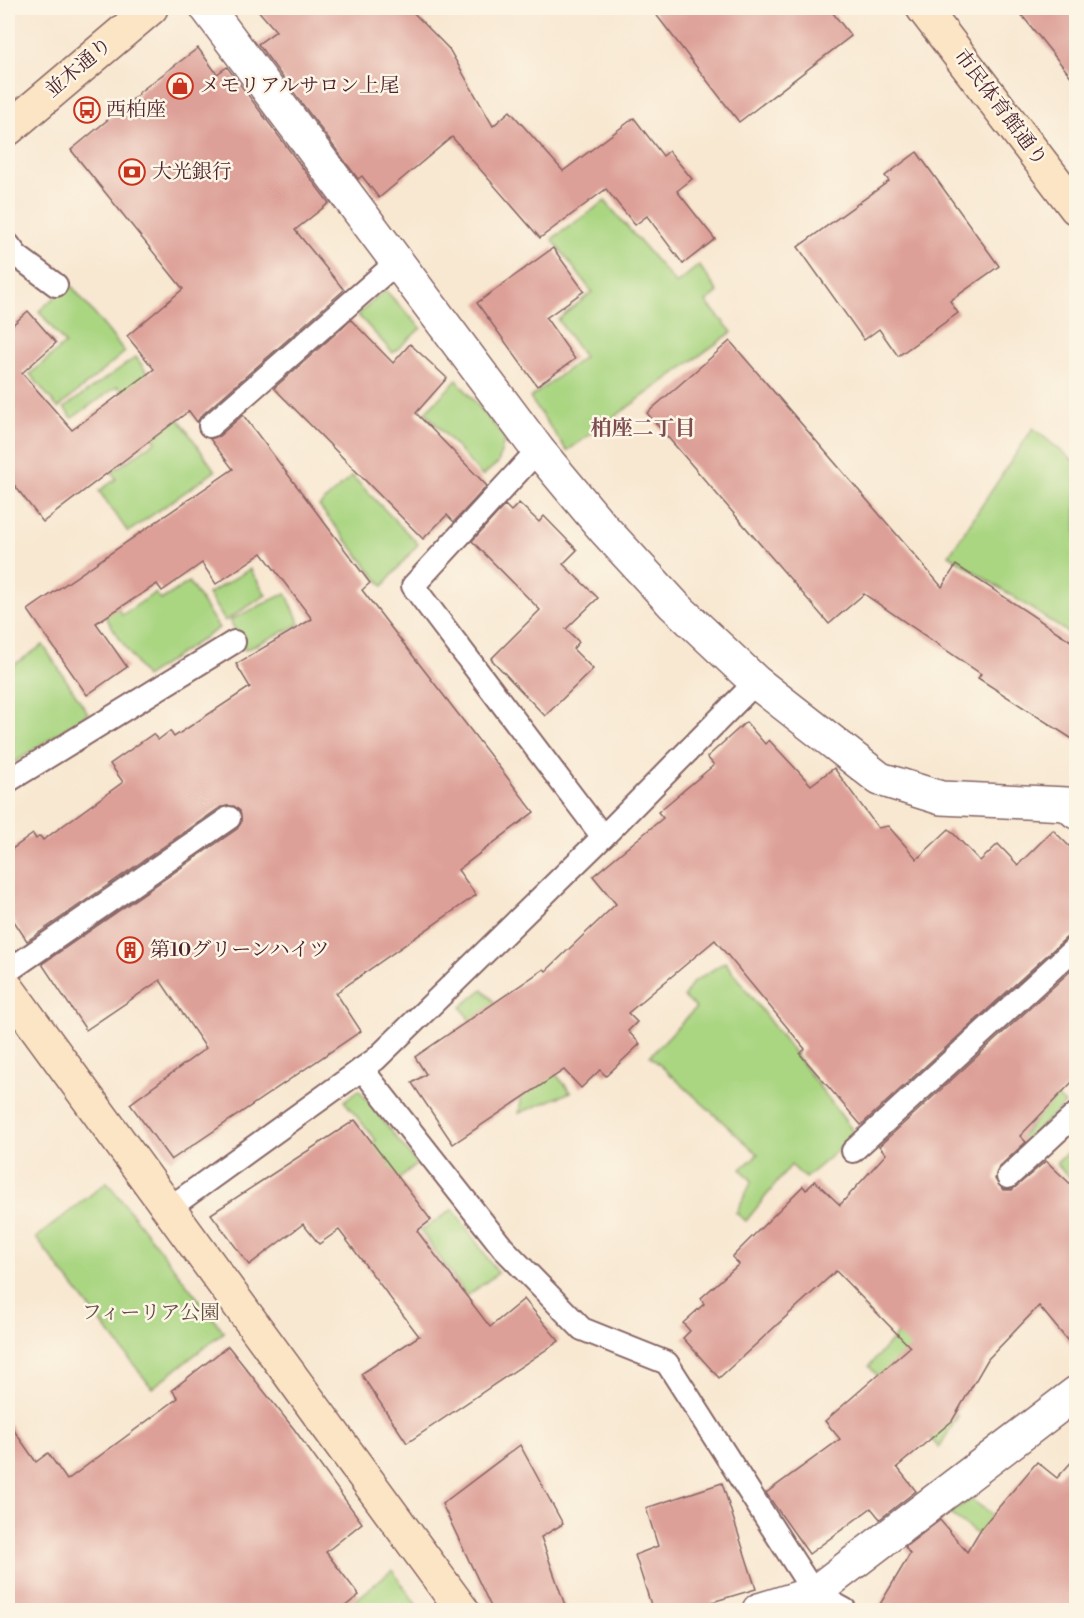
<svg xmlns="http://www.w3.org/2000/svg" width="1084" height="1618" font-family="'Libre Bodoni','Noto Serif JP',serif">
	<rect width="100%" height="100%" fill="#fcf5e5"/>
	<filter id="ink" filterUnits="userSpaceOnUse"><feTurbulence type="fractalNoise" baseFrequency=".0167" numOctaves="2"/><feDisplacementMap in="SourceGraphic" scale="12" xChannelSelector="R" yChannelSelector="G"/><feConvolveMatrix kernelMatrix="1 2 1 2 8 2 1 2 1" color-interpolation-filters="sRGB"/></filter>
	<filter id="wash" filterUnits="userSpaceOnUse"><feTurbulence type="fractalNoise" baseFrequency=".008" numOctaves="4" result="noise"/><feDisplacementMap in="SourceGraphic" scale="24" xChannelSelector="R" yChannelSelector="G"/><feGaussianBlur stdDeviation="1.35" result="paint"/><feColorMatrix in="noise" values="0 0 0 0 0 0 0 0 0 0 0 0 0 0 0 0 0 1.4 0 .05"/><feComposite in="paint" operator="in"/></filter>
	<g filter="url(#wash)">
		<rect width="100%" height="100%" fill="#f8e8d2"/>
		<g fill="#aad682" stroke="#7a7a56" stroke-width="1.5">
			<polygon points="605,201 676,284 699,265 718,292 706,302 732,332 567,451 530,398 584,357 558,320 592,292 552,239"/>
			<polygon points="70,284 125,352 58,408 30,374 65,344 39,311"/>
			<polygon points="385,290 421,328 393,353 358,315"/>
			<polygon points="136,357 215,471 128,532 99,491 116,479 112,472 156,441 118,386 72,418 64,408"/>
			<polygon points="457,380 505,438 498,463 482,476 425,412"/>
			<polygon points="1033,428 1076,463 1076,638 949,555"/>
			<polygon points="352,476 418,544 383,586 319,506"/>
			<polygon points="250,569 266,595 225,621 208,594"/>
			<polygon points="189,582 219,628 145,677 105,616 118,608 122,615 155,593 161,600"/>
			<polygon points="286,593 300,624 245,650 230,620"/>
			<polygon points="43,645 88,713 8,767 8,669"/>
			<polygon points="725,962 856,1135 805,1178 791,1165 746,1221 736,1213 752,1181 741,1169 758,1154 650,1056 696,1008 684,997 693,982"/>
			<polygon points="483,989 571,1092 519,1113 521,1101 461,1007"/>
			<polygon points="1010,1056 1065,1104 1021,1145 1017,1142 1046,1107"/>
			<polygon points="359,1090 417,1164 397,1181 370,1146 376,1140 344,1101"/>
			<polygon points="1076,1143 1076,1184 1056,1164"/>
			<polygon points="107,1182 224,1332 152,1388 36,1238"/>
			<polygon points="453,1209 498,1273 467,1296 421,1231"/>
			<polygon points="899,1332 951,1379 938,1404 958,1416 939,1448 869,1366"/>
			<polygon points="971,1499 1035,1547 1020,1567 949,1513"/>
			<polygon points="392,1570 420,1610 344,1610"/>
		</g>
		<g id="blocks">
			<g fill="#dda098">
				<polygon points="256,8 409,8 449,49 493,126 510,111 563,171 634,118 663,156 669,151 692,179 677,191 715,239 683,264 647,216 635,225 606,189 540,238 452,137 379,198 362,176 358,179 258,44 276,31"/>
				<polygon points="651,8 829,8 851,36 739,122"/>
				<polygon points="1016,8 1077,8 1077,84"/>
				<polygon points="198,48 217,74 227,67 329,203 295,230 344,290 201,416 197,422 189,411 43,522 8,477 8,329 28,311 56,343 22,373 72,430 154,369 127,336 183,289 71,150 139,94 138,93"/>
				<polygon points="917,152 999,266 950,301 958,313 898,356 879,329 864,340 798,247 889,181 885,176"/>
				<polygon points="553,248 584,291 546,318 575,359 537,386 477,303"/>
				<polygon points="351,320 393,363 410,344 447,378 416,413 487,486 454,522 447,515 423,539 274,388"/>
				<polygon points="730,341 942,587 956,565 1077,645 1077,742 978,678 981,674 864,594 829,624 647,413"/>
				<polygon points="243,415 370,583 362,590 534,812 458,870 476,895 336,993 361,1031 171,1160 130,1104 206,1048 160,980 86,1030 42,964 237,829 241,823 240,811 234,806 221,807 27,941 8,912 8,852 33,834 36,839 40,836 43,840 123,782 110,764 153,734 158,740 170,731 174,737 250,687 236,664 312,619 262,553 216,584 202,563 162,591 157,584 96,623 127,667 87,695 28,610 233,469 210,439 219,436"/>
				<polygon points="519,503 539,522 544,516 577,550 563,564 598,598 566,629 579,642 573,649 593,669 545,716 491,659 540,610 472,541 505,505 511,511"/>
				<polygon points="746,722 765,744 769,740 811,785 834,768 878,828 888,826 917,859 949,829 980,861 998,844 1018,865 1053,830 1077,854 1077,934 1067,937 861,1125 800,1054 805,1049 715,940 628,1013 637,1022 628,1031 640,1044 606,1076 600,1070 581,1088 564,1070 453,1144 412,1083 426,1074 415,1057 544,969 546,971 616,904 593,876 663,818 658,812 714,765 707,757"/>
				<polygon points="1077,965 1077,1077 1020,1136 1026,1142 999,1167 995,1179 1003,1190 1012,1190 1046,1161 1077,1190 1077,1352 1039,1306 988,1359 952,1421 897,1467 916,1491 880,1519 871,1508 809,1554 766,1493 840,1439 825,1421 910,1347 836,1271 719,1378 683,1338 690,1331 683,1323 704,1304 701,1298 739,1264 732,1257 803,1186 806,1190 815,1181 840,1205 886,1154 879,1146"/>
				<polygon points="355,1120 431,1220 417,1231 490,1327 524,1299 559,1341 407,1443 361,1374 419,1336 339,1230 319,1244 303,1224 249,1265 211,1214"/>
				<polygon points="228,1346 294,1429 362,1523 326,1552 359,1595 339,1611 8,1611 8,1422 36,1462 48,1453 67,1480 178,1398 172,1390"/>
				<polygon points="520,1445 563,1524 541,1537 567,1611 493,1611 442,1504"/>
				<polygon points="1077,1456 1077,1611 876,1611 910,1554 905,1547 940,1520 967,1552 982,1527 1037,1462 1057,1478"/>
				<polygon points="722,1483 756,1589 712,1602 715,1611 653,1611 635,1555 658,1546 646,1508"/>
			</g>
		</g>
	</g>
	<g filter="url(#ink)">
		<use href="#blocks" fill-opacity="0" stroke="#876565" stroke-width="1.5"/>
		<g fill="none" stroke-linecap="round" stroke-linejoin="round">
			<g stroke="#876565" stroke-width="26">
				<g id="lane">
					<polyline points="8,244 17,256 56,285"/>
					<polyline points="210,426 397,262"/>
					<polyline points="538,450 413,586 603,837"/>
					<polyline points="8,781 234,642"/>
					<polyline points="8,971 229,818"/>
					<polyline points="362,1069 503,1248 582,1329 667,1363 814,1593 845,1610"/>
					<polyline points="853,1151 1076,947"/>
					<polyline points="1008,1177 1076,1114"/>
					<polyline points="168,1209 376,1059 603,837 756,682"/>
				</g>
			</g>
			<g stroke="#876565" stroke-width="36">
				<g id="street">
					<polyline points="207,8 538,450 604,529 674,605 756,682 880,779 941,798 1067,804 1076,812"/>
					<polyline points="759,1610 814,1593 1076,1393"/>
				</g>
			</g>
			<g stroke="#876565" stroke-width="36">
				<g id="secondary">
					<polyline points="923,8 1076,208"/>
					<polyline points="8,129 151,8"/>
					<polyline points="8,989 462,1610"/>
				</g>
			</g>
			<use href="#lane" stroke="#fff" stroke-width="22"/>
			<use href="#street" stroke="#fff" stroke-width="33"/>
			<use href="#secondary" stroke="#fce5c4" stroke-width="33"/>
		</g>
	</g>
	<defs>
		<g id="shop-ring" transform="scale(1.35)"><circle r="9.5" fill="#fcf5e5" stroke="#c8321e" stroke-width="1.5"/><path d="M-5-2.5h2.3a2.7 3.5 0 0 1 5.4 0H5L5.5 6h-11ZM-1.5-2.5h3a1.5 2.3 0 0 0-3 0Z" fill="#c8321e"/></g>
		<g id="bus-ring" transform="scale(1.35)"><circle r="9.5" fill="#fcf5e5" stroke="#c8321e" stroke-width="1.5"/><path d="M-5-6H5V4H4V6H2V4H-2V6H-4V4H-5ZM-3.5-4V0h7V-4ZM-3.5 1.2v1.5H-2V1.2ZM2 1.2v1.5H3.5V1.2Z" fill="#c8321e"/></g>
		<g id="bank-ring" transform="scale(1.35)"><circle r="9.5" fill="#fcf5e5" stroke="#c8321e" stroke-width="1.5"/><path d="M-6-4H6V4H-6ZM0-2.3a2.3 2.3 0 1 0 0 4.6a2.3 2.3 0 1 0 0-4.6Z" fill="#c8321e"/></g>
		<g id="building-ring" transform="scale(1.35)"><circle r="9.5" fill="#fcf5e5" stroke="#c8321e" stroke-width="1.5"/><path d="M-4-6H4V6H1V3H-1V6H-4ZM-2.5-4.3h1.7v1.8h-1.7ZM.8-4.3h1.7v1.8H.8ZM-2.5-1h1.7V.8h-1.7ZM.8-1h1.7V.8H.8Z" fill="#c8321e"/></g>
	</defs>
	<g fill-rule="evenodd">
		<use href="#shop-ring" x="180" y="86"/>
		<use href="#bus-ring" x="87" y="110"/>
		<use href="#bank-ring" x="132" y="172"/>
		<use href="#building-ring" x="130" y="950"/>
	</g>
	<g text-anchor="middle" dominant-baseline="central" stroke-width="5" stroke-linejoin="round" paint-order="stroke">
		<g font-size="20" fill="#4a1f2b" stroke="#fcf5e5">
			<text transform="translate(79 68) rotate(-40)">並木通り</text>
			<text transform="translate(1000 108) rotate(53)">市民体育館通り</text>
		</g>
		<g font-size="20" fill="#4a1f2b" stroke="#fcf5e5" text-anchor="start">
			<text x="200" y="86">メモリアルサロン上尾</text>
			<text x="106" y="110">西柏座</text>
			<text x="152" y="172">大光銀行</text>
			<text x="150" y="950">第10グリーンハイツ</text>
		</g>
		<g font-size="20" fill="#624d41" stroke="#fcf5e5">
			<text x="151" y="1313">フィーリア公園</text>
		</g>
		<g font-size="21" font-weight="bold" fill="#7d4c51" stroke="#fcf5e5">
			<text x="643" y="429">柏座二丁目</text>
		</g>
	</g>
	<rect width="1084" height="1618" fill="none" stroke="#fcf5e5" stroke-width="30"/>
</svg>
